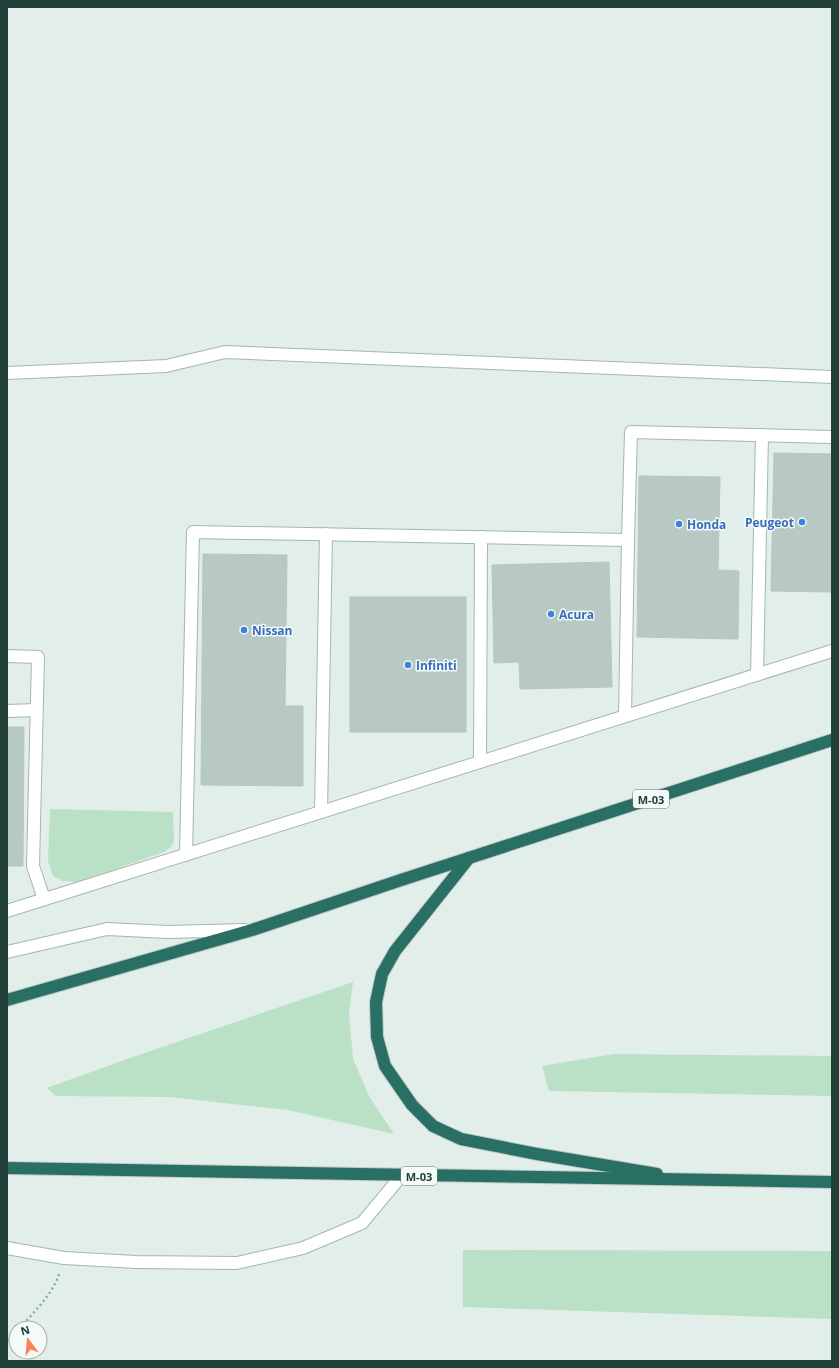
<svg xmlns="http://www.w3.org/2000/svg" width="839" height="1368" font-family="'Open Sans',sans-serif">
	<rect width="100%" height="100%" fill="#e2eee9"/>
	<g fill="#bae0c5">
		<polygon points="50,809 173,812 174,839 172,846 164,852 78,882 63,881 53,876 48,861"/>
		<polygon points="353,982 349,1014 353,1059 370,1098 394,1134 288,1110 170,1097 56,1096 47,1088 127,1059"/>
		<polygon points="614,1054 832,1056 832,1096 549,1091 542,1066"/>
		<polygon points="463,1250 832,1251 832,1319 463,1307"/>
	</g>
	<g fill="#b7c9c2" stroke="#b4c8c0">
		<polygon points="774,453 832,454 832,592 771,591"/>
		<polygon points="639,476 720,477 718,570 739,571 738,639 637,637"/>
		<polygon points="203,554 287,555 285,706 303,706 303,786 201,785"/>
		<polygon points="609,562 612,687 520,689 519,662 494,663 492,565"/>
		<rect x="350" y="597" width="116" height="135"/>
		<polygon points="7,727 24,727 23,866 7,866"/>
	</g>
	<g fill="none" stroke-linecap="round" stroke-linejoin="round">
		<g stroke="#a4b6b1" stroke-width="14">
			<g id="lane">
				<polyline points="7,373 166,366 225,352 832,377"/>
				<polyline points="7,656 38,657 33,866 44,899"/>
				<polyline points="757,675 762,435"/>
				<polyline points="7,711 36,710"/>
				<polyline points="625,716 628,540 631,432 832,437"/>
				<polyline points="480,762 481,537"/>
				<polyline points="321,812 326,534"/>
				<polyline points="186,855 193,532 628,540"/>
				<polyline points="7,911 832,651"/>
				<polyline points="7,952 107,929 168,932 245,930"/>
				<polyline points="7,1248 64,1258 136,1262 237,1263 303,1248 362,1223 402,1175"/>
			</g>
		</g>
		<g stroke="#c1cac8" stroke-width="14">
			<g id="highway">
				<polyline points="469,858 395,951 382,974 376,1002 377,1037 385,1066 412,1105 433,1126 461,1139 537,1154 657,1174"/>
				<polyline points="7,1000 252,930 401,880 832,740"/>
				<polyline points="7,1168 832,1182"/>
			</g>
		</g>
		<g stroke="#80b4a5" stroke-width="2.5" stroke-dasharray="2 3" stroke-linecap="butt">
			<path d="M20 1328C33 1313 53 1294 59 1274"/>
			<polyline points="7,1341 16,1332"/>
		</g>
		<use href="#lane" stroke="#fff" stroke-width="12"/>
		<use href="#highway" stroke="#2a6f63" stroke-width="12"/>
	</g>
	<g fill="#3f7fe0" stroke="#f3faf7" stroke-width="1.5">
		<circle cx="802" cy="522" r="4"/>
		<circle cx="679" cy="524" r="4"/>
		<circle cx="551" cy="614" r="4"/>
		<circle cx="244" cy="630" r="4"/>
		<circle cx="408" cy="665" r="4"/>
	</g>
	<g text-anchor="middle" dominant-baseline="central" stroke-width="3" stroke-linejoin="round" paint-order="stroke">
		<g fill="#f3faf7" stroke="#607872" stroke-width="1">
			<rect x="633" y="790" width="36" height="18" rx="3"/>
			<rect x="401" y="1167" width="36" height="18" rx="3"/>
		</g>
		<g font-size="11" font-weight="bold" fill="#214039">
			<text x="651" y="799">М-03</text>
			<text x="419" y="1176">М-03</text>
		</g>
		<g font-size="12" font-weight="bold" fill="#366cbe" stroke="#f3faf7" text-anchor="start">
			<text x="794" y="522" text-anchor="end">Peugeot</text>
			<text x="687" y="524">Honda</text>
			<text x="559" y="614">Acura</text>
			<text x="252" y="630">Nissan</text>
			<text x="416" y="665">Infiniti</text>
		</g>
	</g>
	<rect width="839" height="1368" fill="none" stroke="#214039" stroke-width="16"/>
	<g transform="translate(28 1340) rotate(344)"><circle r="19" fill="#f3faf7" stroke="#9fb0ab"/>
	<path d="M0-3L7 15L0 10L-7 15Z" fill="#fc8052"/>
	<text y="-6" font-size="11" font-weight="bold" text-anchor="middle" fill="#214039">N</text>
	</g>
</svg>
